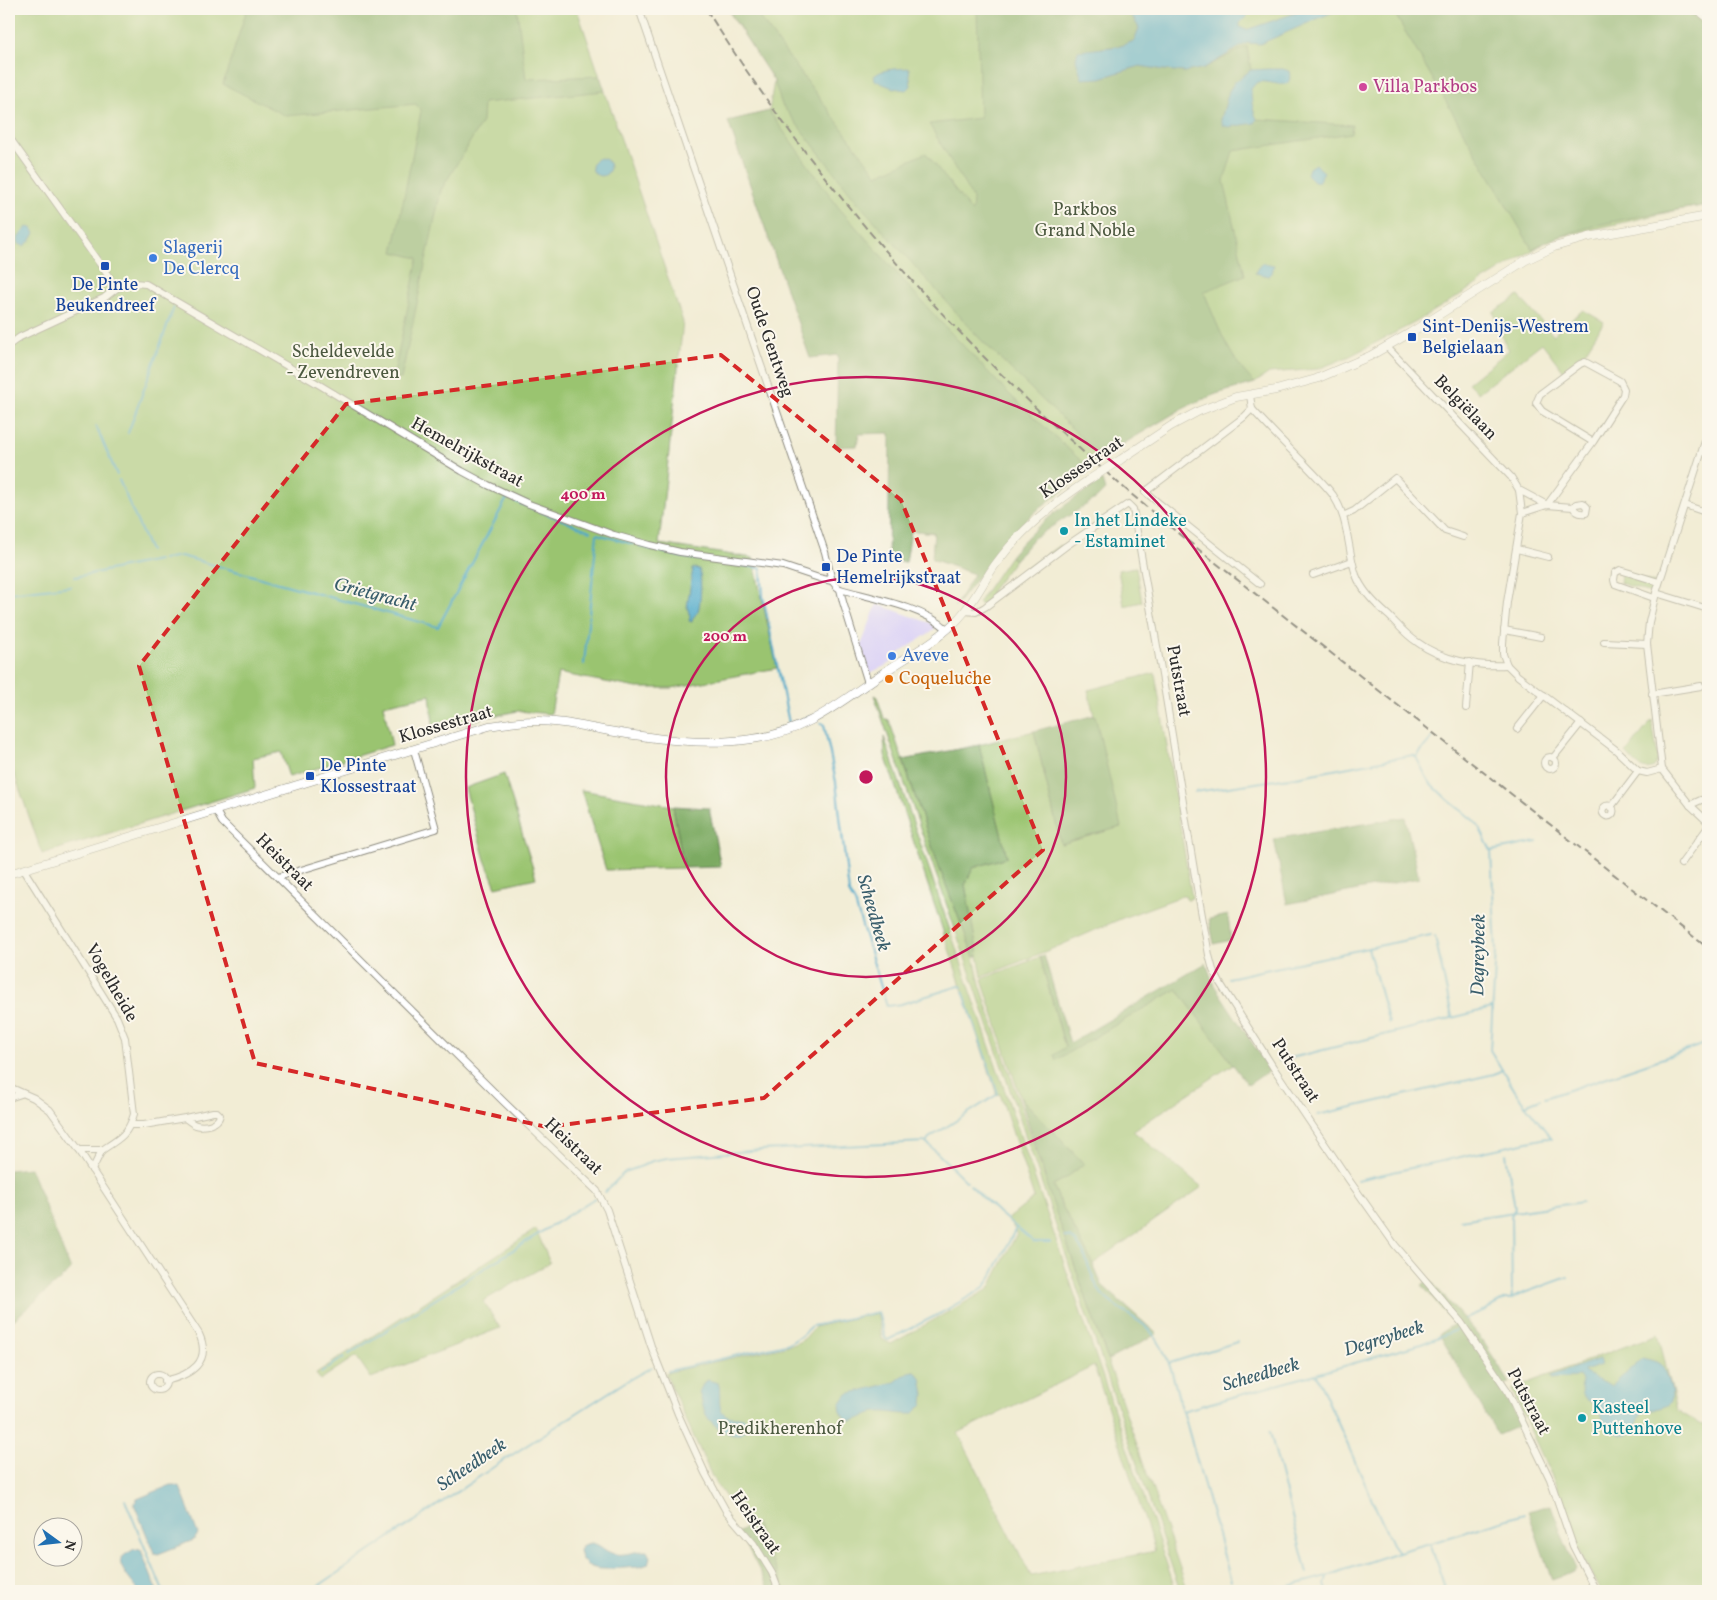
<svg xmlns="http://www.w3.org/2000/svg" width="1717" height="1600" font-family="Vollkorn,serif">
	<rect width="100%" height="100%" fill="#fbf7ec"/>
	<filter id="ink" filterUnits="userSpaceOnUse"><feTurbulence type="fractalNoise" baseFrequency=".02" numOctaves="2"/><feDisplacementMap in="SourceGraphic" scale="10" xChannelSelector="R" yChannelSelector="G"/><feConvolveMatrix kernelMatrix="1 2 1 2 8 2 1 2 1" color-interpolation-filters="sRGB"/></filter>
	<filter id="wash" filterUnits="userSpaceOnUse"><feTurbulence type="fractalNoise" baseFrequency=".0096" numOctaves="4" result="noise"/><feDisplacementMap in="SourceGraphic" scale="20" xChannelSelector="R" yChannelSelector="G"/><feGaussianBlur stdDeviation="1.12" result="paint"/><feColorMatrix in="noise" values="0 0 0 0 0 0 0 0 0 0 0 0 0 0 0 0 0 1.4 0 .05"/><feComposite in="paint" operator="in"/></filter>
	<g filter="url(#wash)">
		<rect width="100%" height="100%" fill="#f2edd6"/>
		<polygon fill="#ded5f5" points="877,604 933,624 935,629 898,654 900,657 885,666 869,673 860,648"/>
		<g fill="#9ac470" stroke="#62784e" fill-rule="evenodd">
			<polygon points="9,9 577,9 683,322 659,544 753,558 777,668 672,688 637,688 558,673 551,714 518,711 487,717 434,733 430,695 383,705 392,745 289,777 281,752 253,758 255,788 42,854 14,773 9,775"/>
			<polygon points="727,9 1708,9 1708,205 1678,210 1551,239 1416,322 1348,357 1318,369 1269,373 1255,383 1216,394 1185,407 1101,457 1091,470 1042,506 1026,519 974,574 932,559 934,533 922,532 923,357 838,354 810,358 728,121 769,111 774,81"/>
			<polygon points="1519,296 1553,335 1583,310 1604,322 1585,352 1583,359 1564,372 1542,343 1478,393 1468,383 1509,350 1501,336 1504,333 1493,312"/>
			<polygon points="1060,545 1060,547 983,604 981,605 978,603 1010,556 1015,560 991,591 991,593"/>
			<polygon points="1136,567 1142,602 1124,606 1118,570"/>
			<polygon points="1624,573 1655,583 1653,592 1651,593 1620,583 1621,575"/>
			<polygon points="1155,673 1192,898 1187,900 1185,895 1125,917 1059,946 982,977 965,885 973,868 1007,857 979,745 1034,731 1061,844 1120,827 1088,690"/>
			<polygon points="874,695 877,697 884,718 889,720 939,867 974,957 980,984 1058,1218 1188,1591 1180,1591 974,984"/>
			<path d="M1652 720 1658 759 1654 767C1641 773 1634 761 1626 753Z"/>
			<path d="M884 737 1176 1591H786L755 1524 747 1527 713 1479 665 1373 795 1344 804 1339 815 1327 877 1313 882 1339 891 1344 989 1289 1017 1233 1008 1219 1034 1198 1000 1094 997 1095 885 755ZM1094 1366 1155 1551 1031 1576 958 1433Z"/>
			<polygon points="504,774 536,878 496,887 485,860 465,788"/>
			<polygon points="581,790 673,806 684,868 606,870"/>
			<polygon points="1040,957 1065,1048 1056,1059 1177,989 1233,1064 1133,1131 1202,1187 1093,1264 1061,1204 1053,1185 1066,1178 1084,1164 1020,1097 982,979"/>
			<polygon points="536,1229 550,1263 483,1301 500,1328 371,1378 356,1356 320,1380 316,1373"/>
			<polygon points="1658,1334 1677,1410 1701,1425 1708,1424 1708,1591 1600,1591 1576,1545 1558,1490 1512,1390 1522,1385"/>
		</g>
		<g fill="#7baa62" stroke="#536a46">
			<polygon points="247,9 517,9 526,79 600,76 605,91 483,103 482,122 441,190 401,379 393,378 418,258 393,252 421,111 416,104 286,116 223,84"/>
			<path d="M728 9H753L877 175 926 153 972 212 973 199 929 124 980 118 977 9H1128L1139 28 1134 41 1121 46 1100 48V78L1140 66 1165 70 1184 72 1204 68 1247 46 1251 70C1235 80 1226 101 1221 119L1255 123 1257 119 1352 125 1351 133 1233 151 1224 181 1245 275 1204 292C1217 324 1229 359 1255 383L1216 394 1185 407 1101 457 981 340 859 204 782 105 774 81Z"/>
			<path d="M1392 9H1684L1708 28V205C1654 214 1580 223 1532 249Z"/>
			<polygon points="769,111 839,208 935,316 1009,394 1091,470 1042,506 1012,533 954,608 974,574 932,559 934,532 911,531 906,562 888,561 890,433 859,434 857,446 836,447 838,355 810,358 728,121"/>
			<path d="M1102 480 1105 490 1097 498 1034 538 1015 560 1010 556C1038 522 1066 504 1102 480Z"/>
			<polygon points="1095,715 1121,827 1061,844 1034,731"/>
			<polygon points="979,745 1007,857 973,868 965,885 978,956 974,957 939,867 903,760"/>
			<polygon points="673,806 709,808 721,867 684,868"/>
			<polygon points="1405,817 1419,878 1287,904 1274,839"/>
			<polygon points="1228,915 1231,940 1214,944 1209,919"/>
			<polygon points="1044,955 1070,1043 1206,963 1214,985 1270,1070 1248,1085 1177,989 1056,1060 1054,1055 1065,1047 1040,957"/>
			<polygon points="1020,1097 1084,1164 1066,1178 1053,1185 1061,1204 1093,1264 1102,1285 1157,1334 1108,1360 1046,1184 1047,1183"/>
			<polygon points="30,1168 71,1270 9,1324 9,1170"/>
			<polygon points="1429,1279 1483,1341 1510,1383 1503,1387 1521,1425 1498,1435 1439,1334 1454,1324 1422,1285"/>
			<polygon points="1551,1505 1565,1544 1576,1569 1574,1572 1552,1580 1528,1511"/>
			<polygon points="755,1523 786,1591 770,1591 749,1550 738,1533 747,1527"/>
		</g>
		<g fill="#4ca8ca" stroke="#3c6a7a">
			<polygon points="1128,9 1254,9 1240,23 1240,27 1246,30 1307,9 1340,9 1260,44 1247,43 1204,68 1184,72 1165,70 1140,66 1100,78 1082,79 1076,59 1078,51 1121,46 1134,41 1139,28"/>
			<path d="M909 68 911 86 907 90C895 89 886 86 875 80L874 76C883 68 897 69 909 68Z"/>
			<path d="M1268 69H1283L1289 71C1295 96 1267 77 1256 83 1256 83 1251 89 1251 89 1251 99 1252 109 1257 119L1255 123 1228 127 1223 125 1221 120 1229 91 1235 82 1251 70Z"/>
			<circle cx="601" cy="167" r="9"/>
			<polygon points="1315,164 1324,172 1318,182 1314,181 1307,174 1309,168"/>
			<polygon points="27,227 32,228 35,233 31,240 24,246 18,244 18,238"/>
			<polygon points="1262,263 1274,265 1272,273 1269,276 1255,273 1257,269"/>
			<path d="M693 568 699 569C702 577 701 603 698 611 696 615 693 616 692 622L689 621 690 616 687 607Z"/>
			<path d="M1642 1358C1650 1360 1658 1361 1663 1367 1668 1374 1676 1398 1669 1404 1663 1409 1649 1409 1642 1411 1638 1421 1633 1441 1619 1434 1612 1431 1608 1428 1604 1422 1602 1418 1601 1412 1598 1408 1589 1396 1578 1404 1582 1381L1579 1377 1552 1379 1551 1376 1599 1359 1601 1365 1584 1371 1585 1373 1612 1386Z"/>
			<path d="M914 1371 921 1377 924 1395 923 1404 913 1414C901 1415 889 1411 877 1412 865 1413 861 1422 847 1420L841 1413 840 1404 847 1394 895 1382 908 1372Z"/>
			<path d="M708 1380 718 1383C723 1394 714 1410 728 1416 735 1418 741 1415 747 1420 746 1448 718 1431 708 1418 703 1411 702 1400 699 1392L704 1382Z"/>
			<polygon points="171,1485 175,1485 180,1487 198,1534 194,1540 158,1554 154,1553 134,1504 137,1499"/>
			<path d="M590 1543C600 1543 604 1552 615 1554 625 1556 636 1550 647 1551L650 1557 648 1564C640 1568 633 1567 625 1568 607 1569 582 1574 579 1550L583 1545Z"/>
			<path d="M134 1549 141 1550 157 1591H139C134 1585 117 1566 121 1559 123 1555 130 1552 134 1549Z"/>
		</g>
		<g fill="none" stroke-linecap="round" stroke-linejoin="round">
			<g stroke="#4ca8ca" stroke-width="2">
				<polyline points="96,426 117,475"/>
				<polyline points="128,433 174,307"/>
				<polyline points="119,480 150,551"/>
				<polyline points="514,501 590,531"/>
				<polyline points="640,546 682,557 761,568 763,596 789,723 790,725 809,717"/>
				<polyline points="163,559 181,556 438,627 507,498 509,499"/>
				<polyline points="75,577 158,560"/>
				<polyline points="9,593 70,586"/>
				<polyline points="584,664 597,534 633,544"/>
				<polyline points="820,723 824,725 836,782 849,893 855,903 887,1006 901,1004 959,986 962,987"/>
				<polyline points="1195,792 1296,777 1413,755 1416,757"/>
				<polyline points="1491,851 1537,842"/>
				<polyline points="1435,936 1452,1017"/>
				<polyline points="1228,978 1368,948"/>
				<polyline points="1389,1023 1368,948 1431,935"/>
				<polyline points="1279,1061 1492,1008"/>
				<polyline points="1545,1098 1708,1043"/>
				<polyline points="1525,1105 1540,1099"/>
				<polyline points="1318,1115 1494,1074 1502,1070"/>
				<polyline points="926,1142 929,1138 998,1094 963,991"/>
				<polyline points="926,1142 967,1182"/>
				<polyline points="1506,1154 1515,1208 1511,1216 1512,1291"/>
				<polyline points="1357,1180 1546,1138 1552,1139 1517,1094 1490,1050 1496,950 1491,851 1479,827 1472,819 1448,800 1429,782 1416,757 1432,738"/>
				<polyline points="970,1185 999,1213 1034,1242 1050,1242"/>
				<polyline points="605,1192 625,1172 642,1166 652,1161 667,1158 761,1150 926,1142"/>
				<polyline points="1460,1220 1582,1202"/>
				<path d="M1065 1237H1070C1088 1248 1088 1276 1101 1293 1112 1307 1130 1314 1144 1325 1169 1346 1174 1381 1182 1411L1316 1374 1392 1544 1398 1552 1430 1543 1446 1591"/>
				<polyline points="1511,1299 1521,1294 1568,1277"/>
				<polyline points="1465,1320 1468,1317 1485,1310 1505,1299 1511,1299 1512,1294"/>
				<polyline points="349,1354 595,1198"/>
				<polyline points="1170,1363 1237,1342"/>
				<polyline points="668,1371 790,1343 801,1336 812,1326 878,1312 885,1338 888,1340 941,1313 984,1288 991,1277 1016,1228"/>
				<polyline points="321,1373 344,1357"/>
				<polyline points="1316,1374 1421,1344 1454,1331 1459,1327"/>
				<polyline points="1183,1411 1231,1581"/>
				<polyline points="1270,1432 1307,1573"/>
				<polyline points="125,1500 163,1591"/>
				<polyline points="1431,1543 1524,1514"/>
				<polyline points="311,1591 501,1462 625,1382 652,1367"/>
				<polyline points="1272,1591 1327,1576 1398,1552"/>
				<polyline points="1327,1591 1325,1584 1327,1577"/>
			</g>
		</g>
	</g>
	<g filter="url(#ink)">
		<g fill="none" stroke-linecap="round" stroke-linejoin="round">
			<g stroke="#8e8c80" stroke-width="8">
				<g id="minor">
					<path d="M639 9 825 552 832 581 837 587 840 589C872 598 923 607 947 629"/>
					<polyline points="9,137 117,288"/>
					<polyline points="9,345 20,337 104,298 117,288 134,283 146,284 318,384 462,471 488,485 529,504 614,535 650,545 680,552 783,566 819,578 832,581"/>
					<polyline points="1387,347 1511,477 1519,490 1522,513 1507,602 1503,643 1503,654 1507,665 1518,676 1616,750 1638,771 1647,773 1662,769"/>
					<polyline points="1250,395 1252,409 1244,417 1145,492 1260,584"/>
					<path d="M1252 409C1268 427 1285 444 1302 461 1312 472 1324 483 1333 495 1349 519 1347 548 1356 575 1362 591 1376 605 1389 616 1398 625 1406 635 1417 642 1441 660 1477 667 1507 665"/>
					<polyline points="1708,432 1656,593 1649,622 1647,644 1662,769 1690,805 1708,822"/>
					<polyline points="1519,490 1547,505"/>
					<polyline points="1547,505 1593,442 1623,395 1624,389 1620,381 1585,362 1580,364 1540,394 1536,403 1542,411 1593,442"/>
					<polyline points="1685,505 1708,513"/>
					<path d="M1522 513 1547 505 1573 507 1576 504 1583 503 1587 507 1586 513C1580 514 1576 513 1573 507"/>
					<polyline points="1343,516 1354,511 1395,478 1445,531 1463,537"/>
					<polyline points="1517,549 1548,557"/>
					<polyline points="1313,575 1352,561"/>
					<polyline points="840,589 843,602 868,683"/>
					<polyline points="1656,593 1708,609"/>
					<polyline points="1654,598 1615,584 1614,580 1615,573 1620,570 1659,582"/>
					<polyline points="965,611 976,612 985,607 1066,546 1128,504 1133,509 1165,692 1196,882 1209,955 1213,970 1220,983 1273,1067 1349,1180 1395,1245 1461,1322 1507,1390 1550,1479 1573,1546 1596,1591"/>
					<polyline points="1504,630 1541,637"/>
					<polyline points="1604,642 1647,644"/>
					<polyline points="1652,694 1701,686"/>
					<polyline points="1466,708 1470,662"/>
					<polyline points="1517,729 1544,695"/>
					<circle cx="1550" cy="763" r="6"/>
					<polyline points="1553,758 1581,723"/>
					<polyline points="1690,805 1701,800 1708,799"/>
					<circle cx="1608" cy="811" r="5.5"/>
					<polyline points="1611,807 1638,771"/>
					<polyline points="216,811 222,822 504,1102 597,1191 607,1210 651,1346 678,1414 705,1473 726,1511 754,1544 772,1573 779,1591"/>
					<polyline points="1681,864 1708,827"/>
					<path d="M24 870 117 1018 125 1038 134 1114C128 1135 119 1139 102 1150"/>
					<polyline points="278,877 436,829 414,750"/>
					<path d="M9 1087 34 1098 50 1110 79 1150 199 1334C212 1362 191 1375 165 1381"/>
					<polyline points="9,1098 21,1094"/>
					<path d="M131 1125H144L185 1118C189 1121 192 1124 196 1125 204 1127 218 1125 220 1115L217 1112H213L185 1118"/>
					<polyline points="79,1150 102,1150 92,1170"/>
					<circle cx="158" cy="1382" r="8"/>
				</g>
			</g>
			<g stroke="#8e8c80" stroke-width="9">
				<g id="tertiary">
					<polyline points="1697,9 1708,18"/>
					<polyline points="1120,460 1171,426 1199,411 1236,397 1276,390 1316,379 1370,356 1410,333 1526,260 1554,247 1589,237 1708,216"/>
					<path d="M9 874 489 726C504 724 519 721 534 721 559 720 585 727 609 731 656 739 705 746 752 739 808 732 841 701 886 671 910 655 939 640 959 618 974 602 983 582 995 565 1021 529 1054 503 1090 479"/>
				</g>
			</g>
			<use href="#minor" stroke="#fff" stroke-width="6"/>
			<use href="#tertiary" stroke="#fff" stroke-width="8"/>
			<path stroke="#2b2b2b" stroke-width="2" stroke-dasharray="8 4" stroke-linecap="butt" d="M706 9C833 211 999 388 1184 538L1708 948"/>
			<g stroke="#8e8c80" stroke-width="9" stroke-linecap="butt">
				<polyline id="tertiary-bridge" points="1090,479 1120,460"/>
			</g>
			<use href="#tertiary-bridge" stroke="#fff" stroke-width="8"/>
		</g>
	</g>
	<path d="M0 0H1717V1600H0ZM721 355 901 500 1043 850 764 1098 547 1127 255 1063 139 666 346 404Z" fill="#f2edd6" fill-opacity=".55" fill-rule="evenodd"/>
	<path fill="none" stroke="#d62828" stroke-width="4" stroke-dasharray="10 6" stroke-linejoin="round" d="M721 355 901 500 1043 850 764 1098 547 1127 255 1063 139 666 346 404Z"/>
	<g fill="none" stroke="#c2185b" stroke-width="2.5">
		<circle cx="866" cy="777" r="200"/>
		<circle cx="866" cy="777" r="400"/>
	</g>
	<circle fill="#d1479c" stroke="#fbf7ec" stroke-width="2" cx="1363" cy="87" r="5"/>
	<g fill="#3f7fe0" stroke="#fbf7ec" stroke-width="2">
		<circle cx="153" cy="258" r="5"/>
		<circle cx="892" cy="656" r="5"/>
	</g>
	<g fill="#1a4fb4" stroke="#fbf7ec" stroke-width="2">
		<rect x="100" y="261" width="10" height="10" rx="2.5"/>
		<rect x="1407" y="332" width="10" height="10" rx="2.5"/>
		<rect x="821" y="562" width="10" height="10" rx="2.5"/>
		<rect x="305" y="771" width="10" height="10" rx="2.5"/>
	</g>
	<g fill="#0f9aa8" stroke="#fbf7ec" stroke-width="2">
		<circle cx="1064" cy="531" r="5"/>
		<circle cx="1582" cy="1418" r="5"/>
	</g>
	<circle fill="#e8710a" stroke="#fbf7ec" stroke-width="2" cx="889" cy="679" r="5"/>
	<g text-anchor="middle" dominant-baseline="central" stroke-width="4" stroke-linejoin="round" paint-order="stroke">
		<g font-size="18" fill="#b23c85" stroke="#fbf7ec" text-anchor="start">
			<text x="1373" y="87">Villa Parkbos</text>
		</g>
		<g font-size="18" fill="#4c5940" stroke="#fbf7ec">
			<text x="1085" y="210">Parkbos<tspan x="1085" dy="21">Grand Noble</tspan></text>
			<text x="343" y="352">Scheldevelde<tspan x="343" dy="21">- Zevendreven</tspan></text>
			<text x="780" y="1429">Predikherenhof</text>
		</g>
		<g font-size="18" fill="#366cbe" stroke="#fbf7ec" text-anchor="start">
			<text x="163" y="248">Slagerij<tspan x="163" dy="21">De Clercq</tspan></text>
			<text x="902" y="656">Aveve</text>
		</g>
		<g font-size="18" fill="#164399" stroke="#fbf7ec" text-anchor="start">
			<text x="105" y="285" text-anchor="middle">De Pinte<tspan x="105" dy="21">Beukendreef</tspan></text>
			<text x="1422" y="327">Sint-Denijs-Westrem<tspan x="1422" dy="21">Belgielaan</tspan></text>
			<text x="836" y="557">De Pinte<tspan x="836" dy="21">Hemelrijkstraat</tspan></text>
			<text x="320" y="766">De Pinte<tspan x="320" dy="21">Klossestraat</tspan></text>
		</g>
		<g font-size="18" fill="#2b2b2b" stroke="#fbf7ec">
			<text transform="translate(769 342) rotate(71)">Oude Gentweg</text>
			<text transform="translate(1465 408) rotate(46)">Belgiëlaan</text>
			<text transform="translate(467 453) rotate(29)">Hemelrijkstraat</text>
			<text transform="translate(1082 468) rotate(-34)">Klossestraat</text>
			<text transform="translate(1178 681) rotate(80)">Putstraat</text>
			<text transform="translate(446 725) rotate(-16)">Klossestraat</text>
			<text transform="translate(284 863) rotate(45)">Heistraat</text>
			<text transform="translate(111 983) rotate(60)">Vogelheide</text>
			<text transform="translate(1295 1071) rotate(57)">Putstraat</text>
			<text transform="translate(573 1147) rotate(44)">Heistraat</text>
			<text transform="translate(1528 1402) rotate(62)">Putstraat</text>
			<text transform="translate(755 1523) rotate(55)">Heistraat</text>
		</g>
		<g font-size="18" fill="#0d838f" stroke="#fbf7ec" text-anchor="start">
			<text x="1074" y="521">In het Lindeke<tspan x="1074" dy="21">- Estaminet</tspan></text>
			<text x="1592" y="1408">Kasteel<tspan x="1592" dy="21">Puttenhove</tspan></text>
		</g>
		<g font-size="18" fill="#c56008" stroke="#fbf7ec" text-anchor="start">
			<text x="899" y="679">Coqueluche</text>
		</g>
		<g font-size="19" font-style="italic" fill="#385d6b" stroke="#fbf7ec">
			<text transform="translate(375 595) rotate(15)">Grietgracht</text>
			<text transform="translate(873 913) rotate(74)">Scheedbeek</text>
			<text transform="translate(1479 955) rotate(-89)">Degreybeek</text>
			<text transform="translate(1384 1339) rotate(-17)">Degreybeek</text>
			<text transform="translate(1261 1375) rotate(-16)">Scheedbeek</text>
			<text transform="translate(472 1465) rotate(-34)">Scheedbeek</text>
		</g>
	</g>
	<circle cx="866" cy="777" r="8" fill="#c2185b" stroke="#fbf7ec" stroke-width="2.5"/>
	<g font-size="15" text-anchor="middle" font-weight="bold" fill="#c2185b" stroke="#fbf7ec" stroke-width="4" stroke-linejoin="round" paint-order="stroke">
		<text x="583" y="499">400 m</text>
		<text x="725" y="641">200 m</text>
	</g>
	<rect width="1717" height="1600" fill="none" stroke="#fbf7ec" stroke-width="30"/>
	<g transform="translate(58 1542) rotate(105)"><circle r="24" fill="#fbf7ec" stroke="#a8a59f"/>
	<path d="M0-4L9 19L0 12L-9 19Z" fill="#1f6fb2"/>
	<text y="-8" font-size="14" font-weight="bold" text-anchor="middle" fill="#2b2b2b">N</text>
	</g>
</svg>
